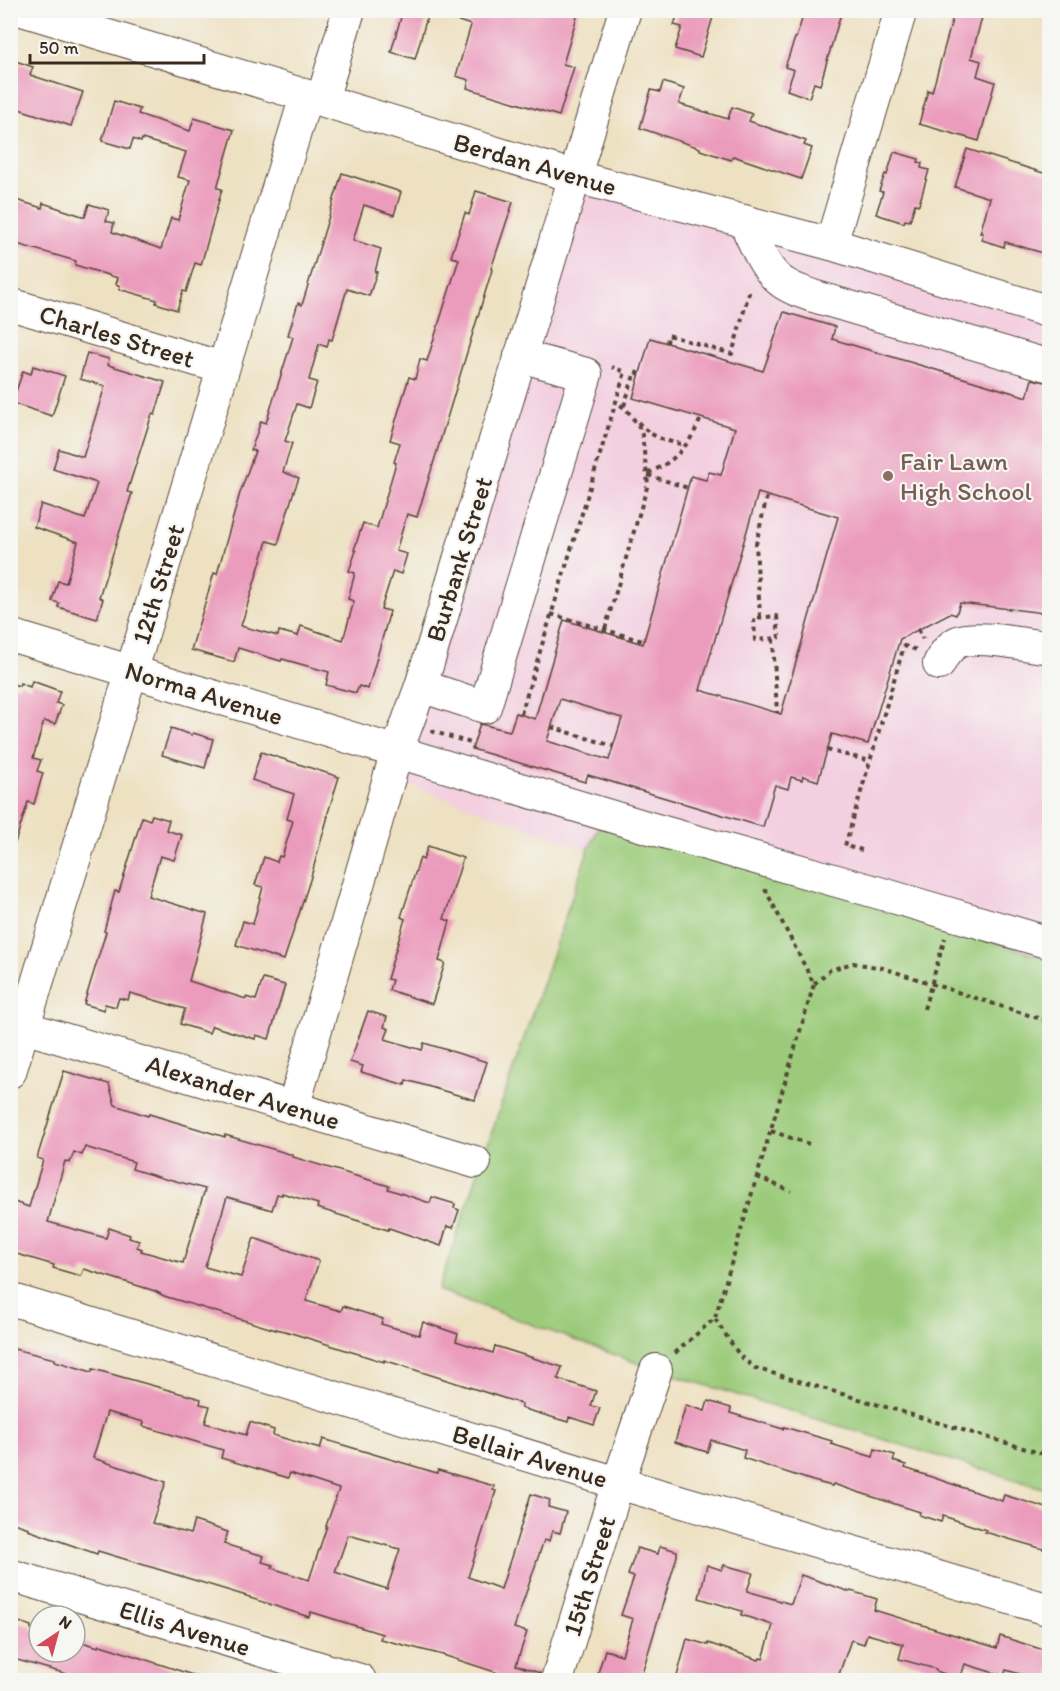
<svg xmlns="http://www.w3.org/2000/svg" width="1060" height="1691" font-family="Itim,sans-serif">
	<rect width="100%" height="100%" fill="#f6f6f2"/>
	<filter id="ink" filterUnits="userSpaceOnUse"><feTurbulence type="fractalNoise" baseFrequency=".0167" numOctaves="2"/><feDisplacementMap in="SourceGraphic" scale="12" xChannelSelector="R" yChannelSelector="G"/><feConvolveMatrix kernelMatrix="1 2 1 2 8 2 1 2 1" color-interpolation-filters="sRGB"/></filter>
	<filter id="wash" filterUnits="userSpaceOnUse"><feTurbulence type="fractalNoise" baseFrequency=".008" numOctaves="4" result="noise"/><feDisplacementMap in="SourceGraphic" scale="24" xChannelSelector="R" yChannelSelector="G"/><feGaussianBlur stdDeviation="1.35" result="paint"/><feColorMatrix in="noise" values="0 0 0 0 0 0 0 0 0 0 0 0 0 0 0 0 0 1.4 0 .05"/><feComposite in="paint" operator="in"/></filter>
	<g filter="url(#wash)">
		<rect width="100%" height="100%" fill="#eee1c2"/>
		<polygon fill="#f3cfe0" points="576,177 1049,312 1049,959 754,867 601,822 588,850 390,778"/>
		<polygon fill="#9bcb7a" stroke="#6b7a4c" stroke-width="1.5" points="601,822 754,867 1049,959 1049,1490 656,1370 438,1290 588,850"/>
		<g id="blocks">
			<g fill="#eb9bbc" fill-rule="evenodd">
				<polygon points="403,10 429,10 415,59 391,52"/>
				<polygon points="437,10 579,10 563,64 574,67 559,116 467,88 469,80 456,76 471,25 437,14"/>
				<polygon points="679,10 690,10 713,17 701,57 675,49 682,27 674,25"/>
				<polygon points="812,10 842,10 820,85 814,83 809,98 787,90 794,70 785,67 795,38 796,38 803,16 810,18"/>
				<polygon points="955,10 984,10 971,58 981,61 977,76 995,82 979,141 919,124 928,90 932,92"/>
				<polygon points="10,59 33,67 30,75 83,92 71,126 19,109 14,124 10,124"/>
				<polygon points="663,82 684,89 679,104 728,119 732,107 752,114 749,121 806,141 804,145 812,148 801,179 733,156 731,160 700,150 700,148 640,128 651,90 660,92"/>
				<polygon points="114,101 140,109 138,114 190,131 194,118 234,130 217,188 222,189 201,265 195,263 186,292 183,291 177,310 156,303 157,300 119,289 120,286 116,284 118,278 75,265 76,261 10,242 10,198 42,208 43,203 85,217 89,204 109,210 106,221 114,223 112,232 161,249 171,218 178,220 190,180 178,177 186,152 142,139 141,142 133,139 130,149 102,141"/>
				<polygon points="967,149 1050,175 1050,255 1005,242 1004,247 982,240 983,233 980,233 990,198 955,187"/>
				<polygon points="894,152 919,159 918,162 922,163 921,168 929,170 919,205 915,204 910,221 905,220 904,223 876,214 883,192 879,191 885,174 887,175"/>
				<polygon points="342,173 401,192 394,215 364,205 353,240 381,249 375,272 377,272 369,296 347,289 332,340 329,339 327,347 319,344 309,380 317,382 309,408 297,404 285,441 292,443 283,472 299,478 293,494 278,544 267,541 241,626 278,636 279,631 298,636 301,626 343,640 354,601 348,599 355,573 349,571 356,551 354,550 363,523 377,528 396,463 394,462 400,443 390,440 409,377 415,379 420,359 427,361 459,259 451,257 465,213 469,215 476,191 513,202 491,269 492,270 417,517 407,514 396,551 407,554 401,574 393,571 381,609 390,611 368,689 359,686 356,693 326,685 329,672 282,659 281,661 238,648 234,662 191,650 214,573 217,574 240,493 255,451 251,450 261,421 266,423 293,337 288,335 298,303 302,305"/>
				<path d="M784 312 835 327 832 339 1027 397 1032 379 1050 383V598L1044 613 960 603 956 615 950 613 900 639 868 744 832 734 818 781 803 776 802 780 791 777 788 789 775 785 763 827 588 775 585 782 472 749 480 724 510 731 516 713 535 719 564 620 643 644 691 476 706 480 709 472 721 475 735 428 633 398 650 338 763 371ZM758 493 838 517 781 714 700 690ZM560 699 622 718 609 760 547 741Z"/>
				<polygon points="87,353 109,359 108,365 165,382 155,415 152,414 127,492 132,493 99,597 103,599 97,619 58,607 59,603 52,601 58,581 66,583 78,542 34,527 41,504 85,519 97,483 53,469 59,449 83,457 105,386 80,379"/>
				<polygon points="33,366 65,376 52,416 12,403 23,371 31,374"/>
				<polygon points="32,681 60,691 56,703 62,705 55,724 44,721 33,758 41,760 37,771 43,773 34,804 28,802 15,843 10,842 10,683 19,686 20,683 30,687"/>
				<polygon points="171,728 192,735 193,733 213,739 205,768 162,755"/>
				<polygon points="261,752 339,777 327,816 328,816 310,880 284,960 236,945 243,921 253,924 263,887 255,885 264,857 277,862 279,856 282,857 293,821 287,819 294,794 252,780"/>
				<polygon points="152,815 169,820 166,830 182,835 174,860 160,856 148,896 207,914 189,981 246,999 246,997 256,1000 263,979 285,985 269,1039 256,1035 255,1039 212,1026 209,1033 180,1024 185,1009 130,993 128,1000 119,998 116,1007 105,1004 104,1010 84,1004 106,932 104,931 115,891 119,892 142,817 150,820"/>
				<polygon points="428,846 463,858 444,919 450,921 439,961 445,963 432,1004 389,990 392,980 387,979 405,919 401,917 420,858 423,860"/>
				<polygon points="368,1011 387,1017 384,1027 389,1029 385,1039 422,1050 424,1043 487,1062 475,1100 406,1080 405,1085 361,1072 363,1066 350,1062"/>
				<path d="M64 1071 109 1084 115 1105 148 1116 149 1114 225 1137V1135L293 1155V1157L389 1186 388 1189 430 1203 432 1197 455 1204 454 1208 459 1210 453 1228 447 1226 441 1246 389 1228 388 1230 317 1208 318 1204 282 1193V1195L277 1194 272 1210 227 1197 205 1267 241 1277 254 1238 319 1261 306 1301 341 1311 343 1306 383 1319 381 1324 419 1335 423 1322 458 1334 456 1341 493 1353 495 1346 562 1367 558 1379 596 1391 591 1406 600 1408 594 1425 569 1417 568 1422 521 1408 522 1404 384 1360V1362L285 1331 276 1329V1330L164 1296 155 1291 84 1269 81 1276 53 1268 54 1265 10 1252V1212L14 1202 29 1207 43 1160 37 1158ZM85 1147 134 1162 132 1169 168 1180 169 1179 205 1189 183 1263 141 1251 142 1249 137 1247 139 1241 129 1238 130 1235 109 1228 106 1238 48 1222 65 1161 70 1163 74 1152 82 1155Z"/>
				<path d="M10 1348 55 1359V1361L92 1372 93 1369 201 1399 200 1404 210 1406 205 1423 246 1435 250 1422 274 1430 273 1435 320 1449 323 1439 437 1473 438 1470 494 1486 493 1490 496 1491 468 1577 501 1589 531 1494 550 1500 548 1507 566 1512 560 1533 552 1531 549 1541 544 1540 514 1628 527 1632 516 1665 540 1673V1680H496L498 1673 443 1655 380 1639 382 1634 311 1612 309 1617 250 1598V1597L98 1551 97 1554 28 1530 29 1528 10 1522V1381L15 1368 10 1367ZM107 1412 144 1422 143 1426 223 1450 221 1458 288 1478 290 1473 339 1489 326 1526H327L309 1580 272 1568 273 1565 262 1562 264 1556 224 1544 228 1532 194 1521 190 1534 152 1523 166 1482 93 1458ZM348 1535 400 1549 387 1589 335 1572Z"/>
				<polygon points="708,1401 731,1408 730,1413 783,1429 784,1427 832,1441 831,1444 873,1457 875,1449 895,1455 893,1461 906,1465 905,1468 1002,1501 1004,1495 1050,1509 1050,1551 985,1532 986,1530 943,1516 941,1522 919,1515 920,1512 870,1496 833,1484 832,1486 813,1481 743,1458 745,1450 711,1440 707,1452 675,1442 686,1405 705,1411"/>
				<polygon points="660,1546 677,1551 677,1556 640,1680 599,1680 601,1674 598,1673 605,1650 622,1655 633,1619 621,1615 634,1577 628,1575 637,1548 658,1554"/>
				<polygon points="707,1565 722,1570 724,1565 753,1573 747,1591 791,1604 801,1575 850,1592 851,1591 877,1599 874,1610 997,1648 1000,1636 1050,1652 1050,1680 1040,1680 1006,1670 1004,1676 965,1664 960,1679 936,1671 936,1669 899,1659 903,1644 867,1634 864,1644 851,1640 837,1680 676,1680 687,1639 708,1645 708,1643 759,1660 760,1658 763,1659 773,1625 741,1615 742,1611 699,1598"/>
				<polygon points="10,1619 31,1626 31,1629 39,1631 39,1652 75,1652 75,1640 99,1647 100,1645 110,1648 199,1677 199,1680 83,1680 66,1676 67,1674 10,1658"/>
			</g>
		</g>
	</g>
	<g filter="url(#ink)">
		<use href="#blocks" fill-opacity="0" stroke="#564537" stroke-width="1.5"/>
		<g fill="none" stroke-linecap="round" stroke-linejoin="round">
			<g stroke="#564537" stroke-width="34">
				<g id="minor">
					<polyline points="22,10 576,177 831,244 1050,312"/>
					<polyline points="322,100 349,10"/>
					<path d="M744 221C754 240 764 270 782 282 791 289 802 292 813 296L1050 366"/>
					<polyline points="831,244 901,10"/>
					<polyline points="10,304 223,368"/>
					<polyline points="10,635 653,829 869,890 1050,943"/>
					<path d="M939 664C943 655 950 646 958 642 976 634 1029 645 1050 648"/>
					<polyline points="421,686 485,707 586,374 520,356"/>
					<polyline points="10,1023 475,1162"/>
					<polyline points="10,1072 306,96"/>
					<polyline points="293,1108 397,751 421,686 625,10"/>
					<polyline points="10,1299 618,1483 1050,1610"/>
					<polyline points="10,1575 360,1680"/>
					<polyline points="557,1680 618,1483 656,1370"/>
				</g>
			</g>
			<g stroke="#564537" stroke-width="4" stroke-dasharray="4.5 4.5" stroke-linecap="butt">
				<polyline points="667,343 668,335 732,354 750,289"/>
				<polyline points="624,406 635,372 640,374"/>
				<path d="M638 422C652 438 665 441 686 445"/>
				<path d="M648 473C675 462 690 444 701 418"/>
				<polyline points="648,475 688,488"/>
				<polyline points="551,614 643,641"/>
				<polygon points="777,616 779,638 755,640 754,618"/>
				<polyline points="760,617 756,544 767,496"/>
				<polyline points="605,629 648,484 642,435 638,425 626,409 616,402"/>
				<polyline points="918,629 923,639"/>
				<polyline points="773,639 777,713"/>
				<polyline points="521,714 625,372 612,367"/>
				<polyline points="551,727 613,746"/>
				<polyline points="431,731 474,744"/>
				<polyline points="827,750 870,761"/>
				<polyline points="862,850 845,846 904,646 917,650"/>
				<polyline points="814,984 830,970 853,963 883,968 1050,1022"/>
				<polyline points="924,1009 945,938"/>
				<polyline points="771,1131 809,1144"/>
				<polyline points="757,1177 791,1191"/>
				<polyline points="715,1319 740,1356 755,1368 1050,1456"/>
				<polyline points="675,1353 715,1318 814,984 765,889"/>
			</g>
			<use href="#minor" stroke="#fff" stroke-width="32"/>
		</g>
	</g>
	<circle fill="#8d6e63" stroke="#f6f6f2" stroke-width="2" cx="888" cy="476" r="6"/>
	<g text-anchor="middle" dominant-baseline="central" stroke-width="4.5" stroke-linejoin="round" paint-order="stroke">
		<g font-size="26" fill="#3b2a1e" stroke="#f6f6f2">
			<text transform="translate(535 164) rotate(16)">Berdan Avenue</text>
			<text transform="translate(117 336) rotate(17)">Charles Street</text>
			<text transform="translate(459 559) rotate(-73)">Burbank Street</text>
			<text transform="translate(158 584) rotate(-73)">12th Street</text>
			<text transform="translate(204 693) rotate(17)">Norma Avenue</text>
			<text transform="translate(243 1092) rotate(17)">Alexander Avenue</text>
			<text transform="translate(530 1456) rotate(17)">Bellair Avenue</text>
			<text transform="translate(589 1576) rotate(-73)">15th Street</text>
			<text transform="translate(185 1628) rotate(17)">Ellis Avenue</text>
		</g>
		<g font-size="26" fill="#785e54" stroke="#f6f6f2" text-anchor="start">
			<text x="900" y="461">Fair Lawn<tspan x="900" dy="30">High School</tspan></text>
		</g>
	</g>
	<rect width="1060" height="1691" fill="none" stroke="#f6f6f2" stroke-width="36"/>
	<g transform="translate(57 1634) rotate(36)"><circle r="28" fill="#f6f6f2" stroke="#aba49d" stroke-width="1.5"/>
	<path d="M0-4.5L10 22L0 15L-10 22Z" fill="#d1495b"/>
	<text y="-9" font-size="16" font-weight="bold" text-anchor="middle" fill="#3b2a1e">N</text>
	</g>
	<path d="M30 54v9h174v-9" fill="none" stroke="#3b2a1e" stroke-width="3"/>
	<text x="39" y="54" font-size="18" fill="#3b2a1e" stroke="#f6f6f2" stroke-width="4.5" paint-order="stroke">50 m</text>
</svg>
